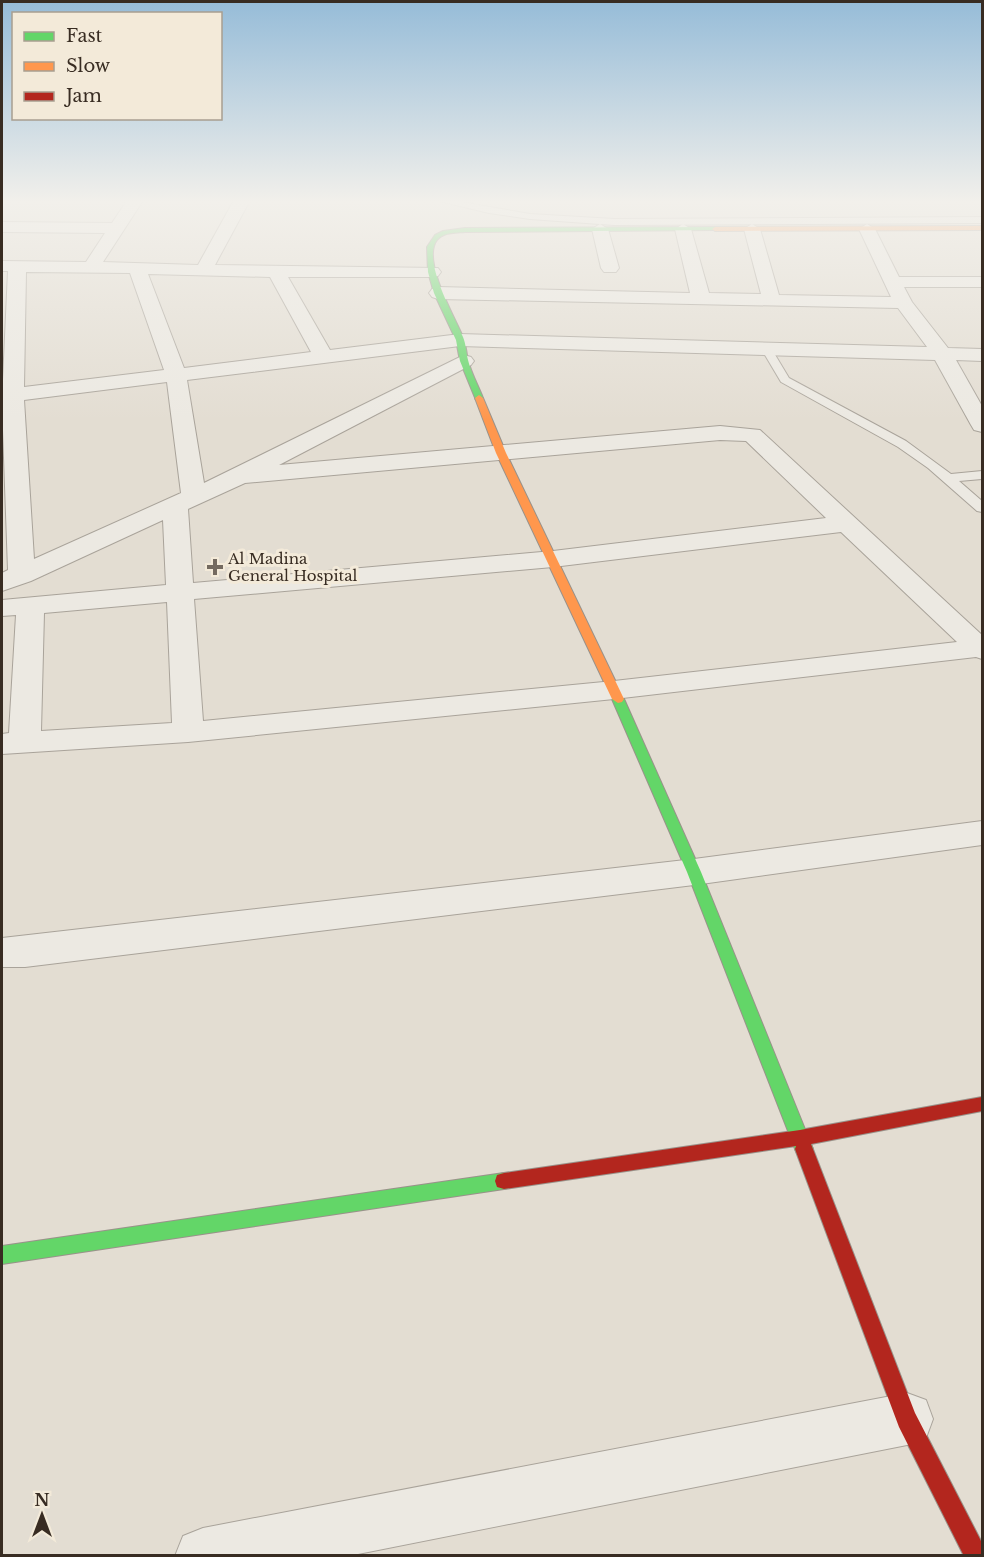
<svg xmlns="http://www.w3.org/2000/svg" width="984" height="1557" font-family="'Libre Baskerville',serif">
	<rect width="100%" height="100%" fill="#e3ddd2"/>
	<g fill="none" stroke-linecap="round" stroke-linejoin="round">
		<g stroke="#a9a39a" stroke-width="2">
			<g id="lane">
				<polygon points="443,202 461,202 530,214 614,219 982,217 982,223 614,225 530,219 489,213"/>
				<polygon points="767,347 771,348 789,378 906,441 951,474 982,471 982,479 959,481 982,501 982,512 977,511 928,468 898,447 781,382 762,350"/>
			</g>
		</g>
		<g stroke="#a9a39a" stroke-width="2">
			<g id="street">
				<path d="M126 202H142L103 262 198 265 233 202H249L215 265 438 268 441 272 438 276 432 277H288L330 350 460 334 927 347 898 308 438 299 432 297 429 293 432 289 438 287 690 293 675 229 683 224 691 229 709 293 761 294 744 229 752 224 760 229 779 295 891 297 859 229 867 224 875 229 899 277H982V287H904L912 302 948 348 982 349V361L956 360 982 406V432L974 430 971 425 935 360 460 346 187 380 204 483 464 355 471 357 474 361 471 365 279 465 720 426 760 430 982 635V659L976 657 614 699 188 742 2 754V734L9 733 16 615 2 616V600L166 585 163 520 31 581 2 591V573L8 570 2 402 8 271H2V261L86 262 105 233 2 232V222L112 223ZM26 272 130 273 164 370 24 387ZM148 274 270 277 311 352 184 368ZM167 382 181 493 34 559 24 400ZM720 440 746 441 826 518 553 551 193 583 188 509 245 483ZM841 532 957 642 614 681 203 721 194 599 553 567ZM167 602 172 723 41 731 44 613Z"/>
				<polygon points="600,224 608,229 619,268 616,272 604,272 601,268 592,229"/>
				<polygon points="982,821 982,845 694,885 25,967 2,967 2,938 694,859"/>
				<polygon points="907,1393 926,1400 933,1419 926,1438 907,1445 348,1556 175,1556 183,1536 203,1528"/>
			</g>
		</g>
		<g stroke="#99928a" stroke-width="2">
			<g id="fast">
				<path d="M715 227 717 230 465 232C453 233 438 232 434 246 427 269 454 316 463 337 466 344 466 352 468 360 471 373 478 385 483 398L476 400 460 361 456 340 434 293 428 272 427 247 435 235 443 231 465 228Z"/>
				<polygon points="618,695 624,699 701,872 813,1149 810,1155 804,1157 798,1155 795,1149 687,872 612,699"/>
				<polygon points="504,1173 511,1175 513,1181 511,1187 504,1189 2,1264 2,1246"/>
			</g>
		</g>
		<g stroke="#99928a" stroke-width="2">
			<g id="slow">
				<polygon points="982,226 982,230 715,231 712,229 715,227"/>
				<polygon points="479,395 483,398 506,453 624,699 622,702 618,703 612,699 496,453 475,398"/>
			</g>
		</g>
		<g stroke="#99928a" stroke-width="2">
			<polygon id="jam" points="982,1097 982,1111 811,1144 915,1413 982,1543 982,1556 964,1556 899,1427 795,1149 796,1146 504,1189 497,1187 495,1181 497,1175 504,1173 800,1130"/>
		</g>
		<use href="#lane" fill="#ece9e2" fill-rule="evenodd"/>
		<use href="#street" fill="#ece9e2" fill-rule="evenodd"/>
		<use href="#fast" fill="#63d668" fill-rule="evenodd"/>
		<use href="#slow" fill="#ff974d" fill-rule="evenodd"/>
		<use href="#jam" fill="#b3261e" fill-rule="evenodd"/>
	</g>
	<linearGradient id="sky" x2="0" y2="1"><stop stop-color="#96bcd8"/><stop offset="0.48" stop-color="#f2f0eb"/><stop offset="1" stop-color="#f2f0eb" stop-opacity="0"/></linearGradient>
	<rect width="984" height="420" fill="url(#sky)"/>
	<path fill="#746a60" stroke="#f3ead9" stroke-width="2" d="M212 558h6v6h6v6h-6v6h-6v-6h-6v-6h6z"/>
	<g text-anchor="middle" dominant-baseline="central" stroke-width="6" stroke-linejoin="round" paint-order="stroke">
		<g font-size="15" fill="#382c22" stroke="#f3ead9" text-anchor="start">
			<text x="228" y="558">Al Madina<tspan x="228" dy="17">General Hospital</tspan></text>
		</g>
	</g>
	<rect width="984" height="1557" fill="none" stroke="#382c22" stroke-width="6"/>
	<rect x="12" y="12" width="210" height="108" fill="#f3ead9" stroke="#a89e90" stroke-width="1.5"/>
	<rect x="24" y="32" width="30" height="9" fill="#63d668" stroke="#a89e90" stroke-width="1.5"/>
	<text x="66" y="42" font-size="18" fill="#382c22">Fast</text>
	<rect x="24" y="62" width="30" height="9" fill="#ff974d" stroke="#a89e90" stroke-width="1.5"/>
	<text x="66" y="72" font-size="18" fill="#382c22">Slow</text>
	<rect x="24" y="92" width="30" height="9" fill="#b3261e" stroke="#a89e90" stroke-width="1.5"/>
	<text x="66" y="102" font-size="18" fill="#382c22">Jam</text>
	<g transform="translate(42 1515)" stroke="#f3ead9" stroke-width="4.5" paint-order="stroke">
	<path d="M0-4.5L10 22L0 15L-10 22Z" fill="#382c22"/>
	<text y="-9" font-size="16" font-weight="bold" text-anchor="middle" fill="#382c22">N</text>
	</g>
</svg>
